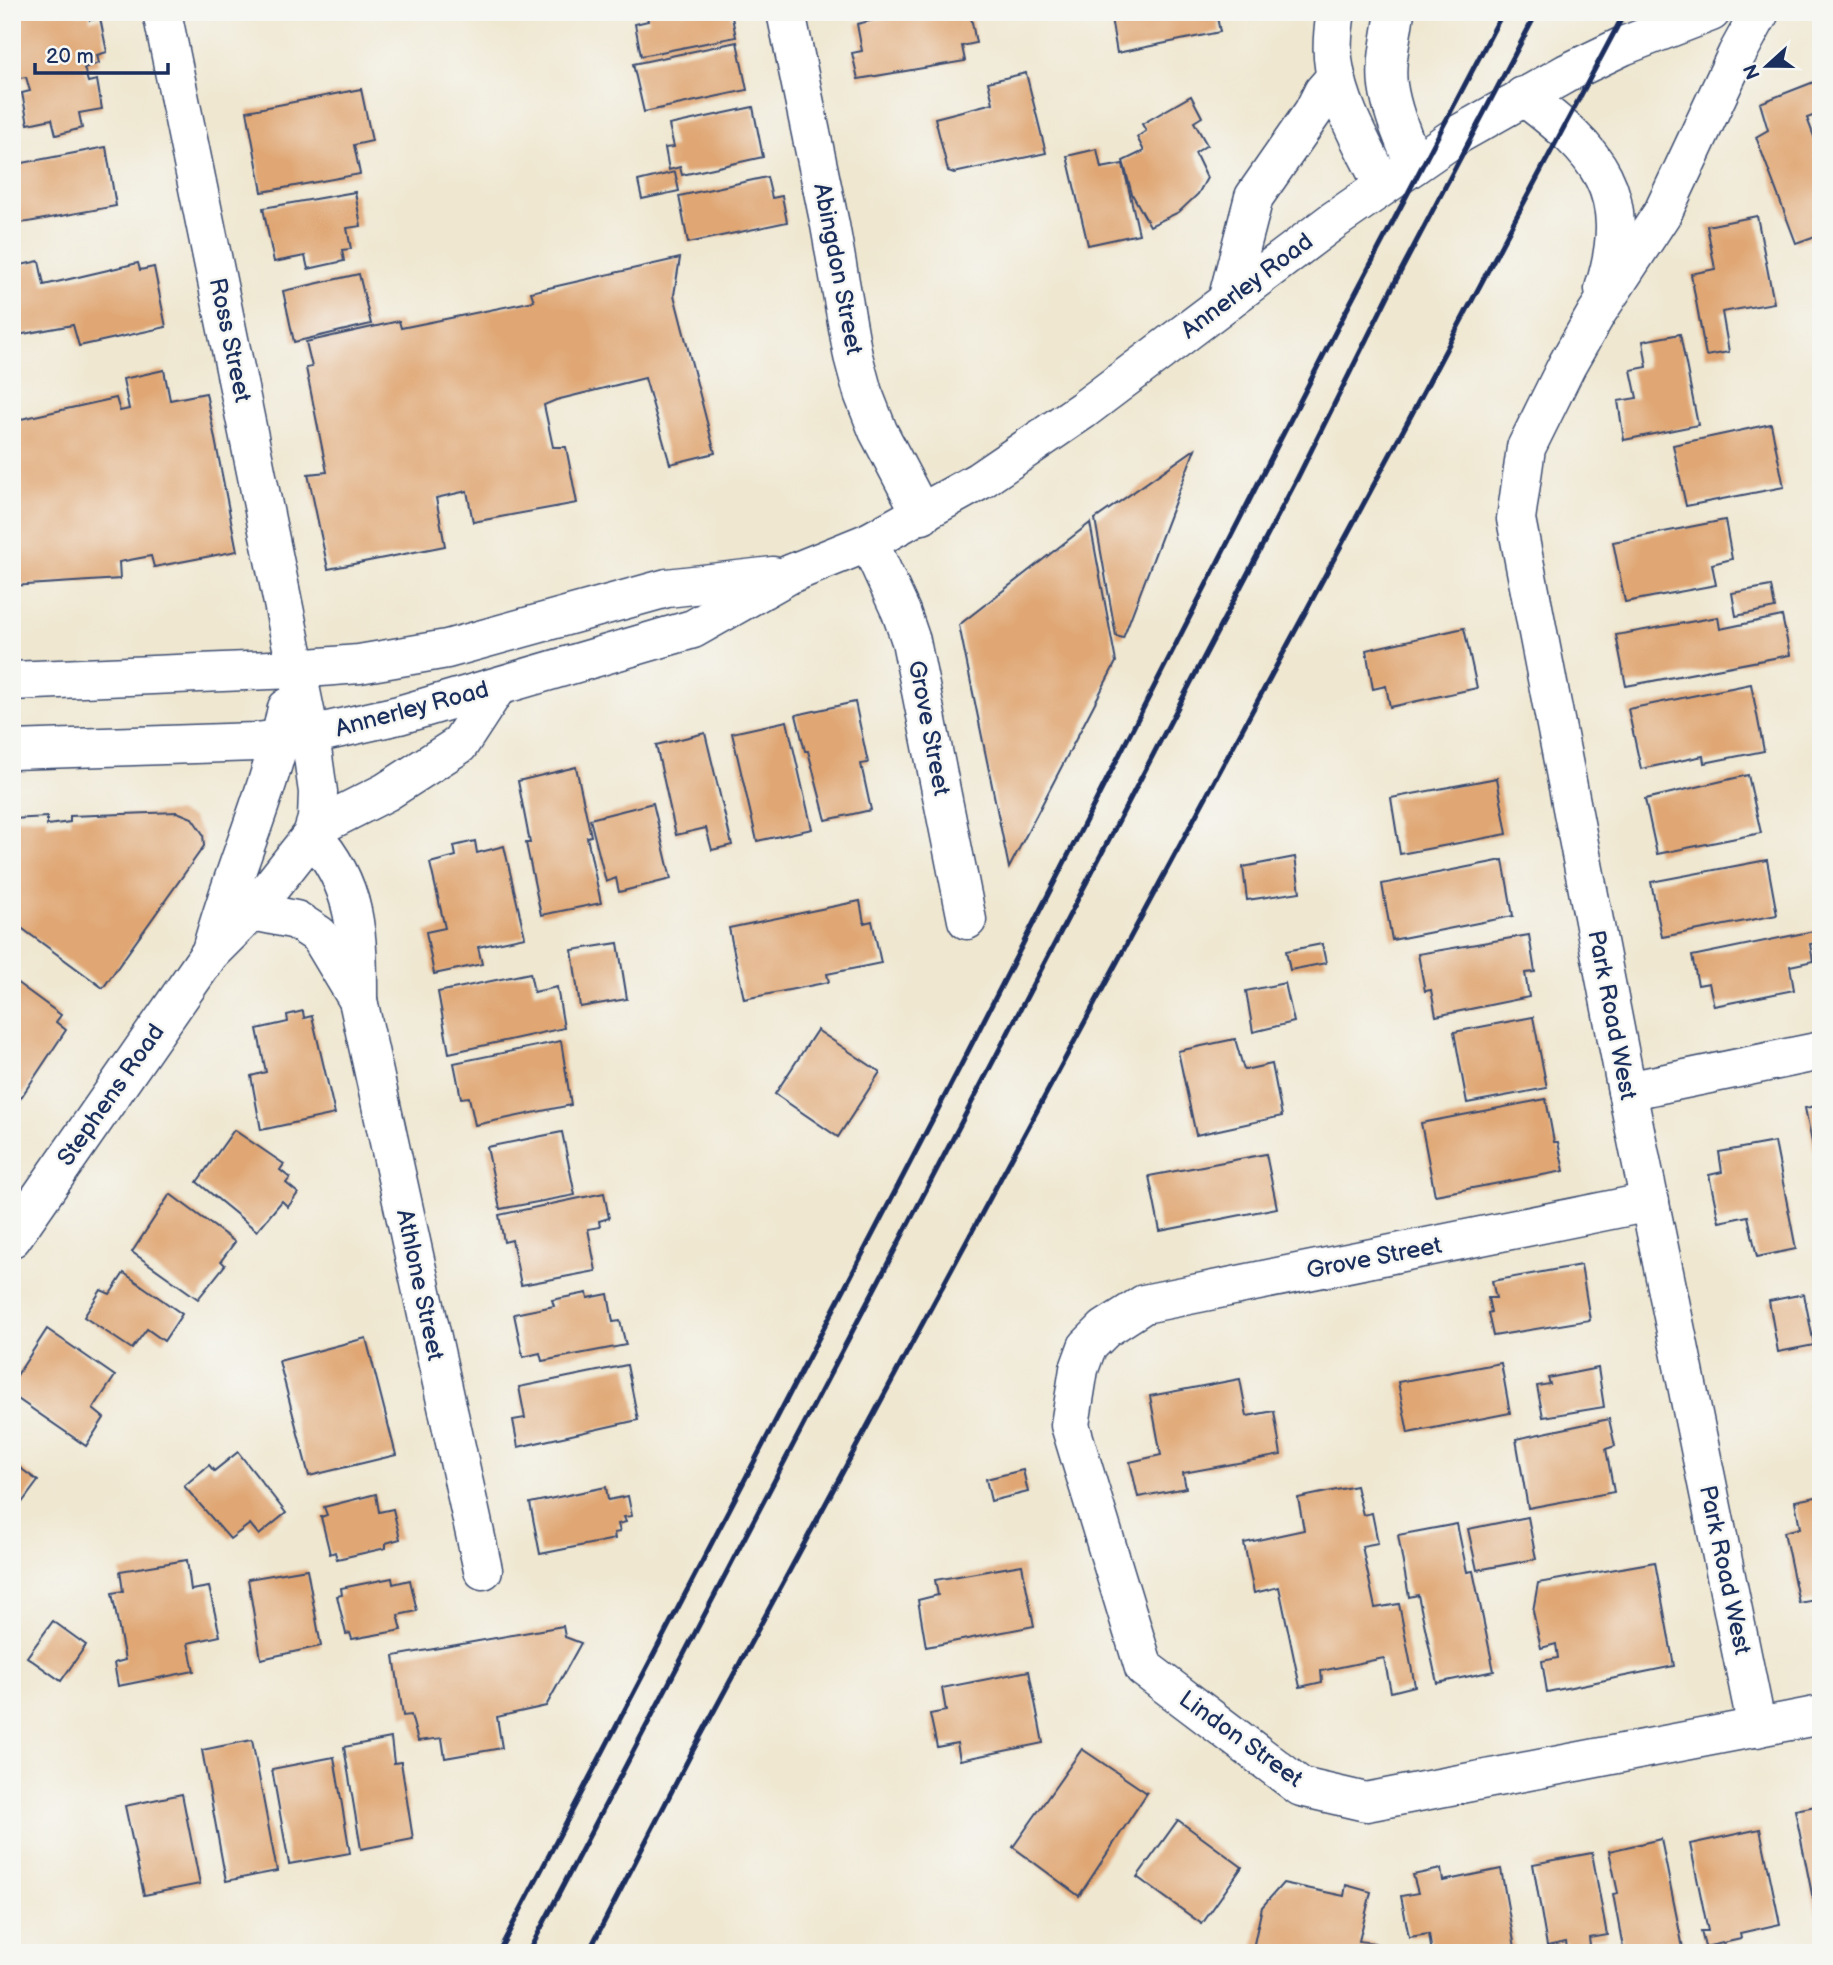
<svg xmlns="http://www.w3.org/2000/svg" width="1833" height="1965" font-family="'Balsamiq Sans',sans-serif">
	<rect width="100%" height="100%" fill="#f6f6f2"/>
	<filter id="ink" filterUnits="userSpaceOnUse"><feTurbulence type="fractalNoise" baseFrequency=".0143" numOctaves="2"/><feDisplacementMap in="SourceGraphic" scale="14" xChannelSelector="R" yChannelSelector="G"/><feConvolveMatrix kernelMatrix="1 2 1 2 8 2 1 2 1" color-interpolation-filters="sRGB"/></filter>
	<filter id="wash" filterUnits="userSpaceOnUse"><feTurbulence type="fractalNoise" baseFrequency=".00686" numOctaves="4" result="noise"/><feDisplacementMap in="SourceGraphic" scale="28" xChannelSelector="R" yChannelSelector="G"/><feGaussianBlur stdDeviation="1.57" result="paint"/><feColorMatrix in="noise" values="0 0 0 0 0 0 0 0 0 0 0 0 0 0 0 0 0 1.4 0 .05"/><feComposite in="paint" operator="in"/></filter>
	<g filter="url(#wash)">
		<rect width="100%" height="100%" fill="#efe7d0"/>
		<g id="blocks">
			<g fill="#e0a774">
				<polygon points="12,12 77,12 77,15 90,13 90,20 100,18 107,52 97,55 99,63 84,68 88,82 97,80 102,109 79,113 82,128 56,135 52,119 28,124 22,93 30,91 26,77 12,79 12,28 15,27"/>
				<polygon points="231,12 263,12 263,14 232,19"/>
				<polygon points="646,12 731,12 736,37 641,56 635,24 648,21"/>
				<polygon points="908,12 970,12 976,43 962,46 965,61 858,79 852,53 862,51 857,24"/>
				<polygon points="1110,12 1216,12 1220,32 1117,53"/>
				<polygon points="737,42 747,90 644,112 633,64"/>
				<polygon points="1026,73 1046,153 954,173 948,171 935,118 993,103 988,82"/>
				<polygon points="1819,80 1821,113 1807,118 1821,155 1821,234 1796,243 1756,137 1768,130 1760,103"/>
				<polygon points="361,89 372,141 354,145 360,174 262,192 247,111"/>
				<polygon points="1191,96 1202,117 1194,122 1207,145 1195,153 1207,178 1198,194 1179,212 1150,226 1132,194 1123,161 1144,151 1137,137 1146,131 1142,124"/>
				<polygon points="753,107 763,157 682,175 680,167 669,170 665,148 674,147 669,125"/>
				<polygon points="106,147 116,206 28,222 16,223 12,220 12,165"/>
				<polygon points="1097,149 1101,168 1123,164 1139,234 1088,245 1067,156"/>
				<polygon points="675,172 679,191 642,199 638,181"/>
				<polygon points="767,177 772,198 782,196 787,222 688,243 679,196"/>
				<polygon points="355,192 361,226 347,228 351,249 342,250 344,261 308,269 305,256 274,262 263,208"/>
				<polygon points="1757,216 1774,303 1722,312 1729,352 1706,356 1691,274 1715,269 1707,226"/>
				<polygon points="680,258 674,295 715,453 670,464 645,378 556,400 544,405 553,447 566,447 577,503 473,522 467,491 436,498 445,546 328,569 308,474 327,472 306,368 312,367 306,342 399,321 401,328 534,301 531,292"/>
				<polygon points="39,261 44,285 138,263 140,270 154,267 166,327 79,346 73,325 12,336 12,267"/>
				<polygon points="359,274 371,324 294,342 283,291"/>
				<polygon points="1680,334 1698,425 1624,440 1618,401 1637,398 1631,370 1647,367 1643,341"/>
				<polygon points="164,370 170,400 206,393 237,551 154,567 151,556 119,562 120,579 12,586 12,421 116,398 120,411 129,409 123,379"/>
				<polygon points="1771,424 1784,487 1686,506 1673,445"/>
				<polygon points="1195,449 1123,638 1116,636 1095,519"/>
				<polygon points="1725,520 1732,559 1712,564 1716,585 1625,602 1613,542"/>
				<polygon points="1090,523 1116,662 1009,868 959,625"/>
				<polygon points="1771,586 1775,608 1736,616 1732,593"/>
				<polygon points="1782,616 1790,655 1626,686 1616,635 1718,617 1720,629"/>
				<polygon points="1464,628 1477,688 1390,707 1386,686 1373,689 1366,650"/>
				<polygon points="1751,684 1764,751 1704,763 1703,756 1641,769 1628,709"/>
				<polygon points="855,702 868,763 861,764 871,810 826,820 808,751 805,751 796,715"/>
				<polygon points="787,721 812,829 757,841 732,733"/>
				<polygon points="705,733 732,845 712,850 706,828 676,835 656,745"/>
				<polygon points="576,767 591,836 587,837 601,903 541,915 526,843 530,843 518,781"/>
				<polygon points="1748,775 1761,833 1657,854 1645,799"/>
				<polygon points="1497,778 1507,834 1400,854 1391,798"/>
				<polygon points="653,803 671,879 619,892 616,878 606,882 590,819"/>
				<polygon points="177,812 192,818 203,834 204,846 103,988 12,921 12,819 47,817 47,825 70,822 70,816"/>
				<polygon points="475,841 477,853 504,846 525,937 478,947 482,964 434,974 426,932 445,928 430,863 456,856 454,846"/>
				<polygon points="1295,857 1300,892 1247,900 1243,867"/>
				<polygon points="1503,860 1513,916 1392,940 1382,884"/>
				<polygon points="1767,860 1777,915 1662,937 1651,882"/>
				<polygon points="860,901 864,923 872,921 881,963 827,974 829,982 744,999 729,928"/>
				<polygon points="1814,931 1817,943 1810,944 1813,961 1790,966 1794,990 1714,1006 1709,983 1698,985 1692,956"/>
				<polygon points="1529,935 1535,972 1525,973 1529,997 1436,1016 1431,990 1425,991 1418,954"/>
				<polygon points="618,943 627,999 580,1007 572,950"/>
				<polygon points="1322,944 1326,963 1290,970 1286,951"/>
				<polygon points="530,973 534,992 557,987 564,1028 449,1053 438,992"/>
				<polygon points="12,979 61,1015 56,1022 66,1030 12,1111"/>
				<polygon points="1285,983 1294,1022 1253,1032 1246,991"/>
				<polygon points="303,1011 304,1018 312,1016 335,1114 261,1130 251,1076 266,1072 257,1029 288,1022 287,1015"/>
				<polygon points="1533,1017 1547,1088 1467,1103 1454,1032"/>
				<polygon points="817,1030 880,1072 838,1137 775,1094"/>
				<polygon points="1235,1039 1244,1070 1272,1064 1282,1116 1196,1135 1178,1051"/>
				<polygon points="561,1041 571,1105 475,1125 469,1097 461,1098 454,1063"/>
				<polygon points="1546,1099 1554,1142 1558,1142 1564,1171 1435,1195 1421,1123"/>
				<polygon points="1821,1105 1821,1181 1820,1181 1805,1108"/>
				<polygon points="234,1130 284,1164 280,1170 290,1178 286,1183 298,1193 288,1207 282,1201 257,1231 197,1182"/>
				<polygon points="562,1132 575,1195 500,1209 487,1147"/>
				<polygon points="1775,1142 1796,1249 1757,1257 1748,1216 1719,1222 1709,1175 1722,1172 1719,1152"/>
				<polygon points="1266,1154 1277,1208 1160,1231 1149,1176"/>
				<polygon points="604,1193 609,1218 599,1221 600,1227 588,1229 596,1271 521,1285 512,1240 504,1242 499,1215"/>
				<polygon points="170,1194 235,1242 221,1261 225,1265 198,1299 132,1252"/>
				<polygon points="1581,1265 1590,1320 1493,1336 1488,1313 1491,1312 1488,1298 1496,1298 1492,1281"/>
				<polygon points="124,1273 182,1314 164,1341 147,1329 132,1349 84,1317 101,1290 110,1294"/>
				<polygon points="587,1293 588,1298 608,1294 613,1322 620,1321 626,1345 542,1361 540,1353 523,1357 514,1314 554,1306 552,1300"/>
				<polygon points="1804,1294 1814,1345 1778,1352 1769,1301"/>
				<polygon points="47,1329 115,1376 93,1409 104,1418 86,1446 12,1395 12,1383"/>
				<polygon points="366,1338 396,1455 309,1476 279,1361"/>
				<polygon points="1501,1363 1510,1413 1408,1433 1398,1382"/>
				<polygon points="627,1365 638,1420 518,1447 513,1420 525,1418 519,1387"/>
				<polygon points="1598,1368 1604,1407 1543,1417 1537,1386 1550,1384 1548,1378"/>
				<polygon points="1240,1379 1247,1416 1274,1411 1281,1455 1183,1473 1186,1488 1138,1497 1130,1462 1161,1455 1150,1396"/>
				<polygon points="1609,1419 1615,1446 1606,1449 1614,1492 1528,1508 1516,1439"/>
				<polygon points="238,1452 286,1513 259,1535 250,1524 230,1539 184,1486 209,1465 214,1471"/>
				<polygon points="12,1462 38,1481 12,1516"/>
				<polygon points="1023,1470 1028,1492 991,1501 986,1479"/>
				<polygon points="1356,1486 1363,1515 1372,1513 1378,1543 1362,1546 1375,1608 1399,1604 1415,1686 1391,1692 1384,1658 1321,1671 1322,1682 1300,1687 1279,1587 1254,1593 1244,1543 1304,1530 1298,1498"/>
				<polygon points="606,1487 608,1500 628,1496 632,1516 624,1517 626,1522 618,1524 620,1532 614,1533 615,1539 540,1554 530,1503"/>
				<polygon points="376,1494 379,1512 393,1509 400,1539 386,1543 386,1548 337,1559 335,1552 330,1554 321,1517 327,1515 324,1507"/>
				<polygon points="1821,1496 1821,1599 1799,1603 1784,1532 1800,1528 1795,1501"/>
				<polygon points="1528,1517 1536,1559 1477,1570 1468,1529"/>
				<polygon points="1457,1524 1467,1572 1473,1571 1494,1671 1437,1683 1418,1595 1409,1597 1398,1535"/>
				<polygon points="187,1560 191,1590 209,1587 220,1636 188,1643 194,1671 118,1686 114,1663 125,1660 112,1593 123,1591 120,1571"/>
				<polygon points="1655,1562 1674,1666 1547,1692 1542,1661 1558,1658 1556,1644 1541,1648 1533,1611 1538,1583"/>
				<polygon points="1022,1565 1034,1626 926,1647 918,1600 938,1595 935,1580"/>
				<polygon points="307,1569 321,1646 261,1659 248,1579"/>
				<polygon points="392,1578 393,1584 410,1580 417,1611 398,1615 402,1630 352,1639 350,1633 346,1634 337,1596 342,1595 341,1588"/>
				<polygon points="53,1621 86,1645 61,1681 27,1657"/>
				<polygon points="563,1626 565,1637 581,1643 546,1706 497,1717 502,1748 445,1758 442,1738 418,1741 411,1715 403,1716 394,1656"/>
				<polygon points="1029,1671 1043,1743 960,1760 957,1743 937,1747 930,1714 946,1711 942,1688"/>
				<polygon points="391,1738 394,1763 401,1762 413,1839 361,1849 344,1747"/>
				<polygon points="252,1740 277,1871 226,1881 202,1750"/>
				<polygon points="1082,1749 1147,1793 1079,1896 1013,1847"/>
				<polygon points="334,1757 350,1853 289,1864 272,1769"/>
				<polygon points="182,1794 200,1884 144,1895 125,1806"/>
				<polygon points="1821,1805 1821,1913 1816,1914 1795,1810"/>
				<polygon points="1178,1820 1242,1867 1202,1924 1137,1877"/>
				<polygon points="1760,1829 1780,1924 1740,1933 1741,1939 1705,1947 1701,1931 1708,1931 1690,1844"/>
				<polygon points="1661,1839 1683,1948 1656,1953 1624,1953 1613,1894 1618,1893 1609,1851"/>
				<polygon points="1592,1853 1607,1935 1589,1938 1591,1953 1568,1953 1566,1942 1547,1946 1533,1864"/>
				<polygon points="1441,1869 1443,1881 1501,1869 1516,1953 1432,1953 1429,1934 1409,1937 1401,1896 1418,1893 1413,1875"/>
				<polygon points="1283,1883 1344,1896 1346,1885 1371,1892 1359,1941 1375,1943 1373,1953 1252,1953 1262,1907"/>
			</g>
		</g>
	</g>
	<g filter="url(#ink)">
		<use href="#blocks" fill-opacity="0" stroke="#3b4b6f" stroke-width="2"/>
		<g fill="none" stroke-linecap="round" stroke-linejoin="round">
			<g stroke="#3b4b6f" stroke-width="41">
				<g id="minor">
					<polyline points="786,12 830,225 853,356 863,393 878,431 922,515"/>
					<path d="M1336 12C1333 30 1331 49 1334 66 1340 108 1365 148 1383 186"/>
					<path d="M1395 12C1392 36 1385 61 1388 85 1392 113 1404 139 1414 165"/>
					<path d="M1523 96C1598 152 1635 191 1604 289"/>
					<polyline points="869,542 901,612 911,641 967,920"/>
					<path d="M312 835C358 885 358 936 358 1000L483 1570"/>
					<polyline points="252,911 296,920 319,935 358,1000"/>
					<path d="M211 951C233 869 270 792 287 708"/>
					<polyline points="1627,1091 1821,1051"/>
					<polyline points="1650,1202 1144,1304 1105,1329 1087,1347 1079,1369 1070,1425 1144,1668 1301,1787 1366,1802 1821,1715"/>
					<polyline points="12,1238 210,953 252,911 312,835 317,819 318,792 310,735 162,12"/>
					<polyline points="1757,1728 1627,1091 1516,519 1526,448 1567,365 1596,314 1663,212 1737,54 1760,12"/>
				</g>
			</g>
			<g stroke="#3b4b6f" stroke-width="41">
				<g id="major">
					<polyline points="1227,301 1254,197 1313,112 1323,92 1336,77"/>
					<polyline points="12,681 295,669 359,664 447,649 667,588 773,576"/>
					<polyline points="12,750 256,742 310,735 399,715 693,629 790,574 869,542 979,481 1083,410 1333,221 1459,134 1567,73 1623,46 1711,12"/>
					<polyline points="315,828 386,792 459,745 497,687"/>
				</g>
			</g>
			<use href="#minor" stroke="#fff" stroke-width="38"/>
			<use href="#major" stroke="#fff" stroke-width="38"/>
			<g stroke="#1b2f5e" stroke-width="5">
				<polyline points="498,1953 961,1065 1344,315 1503,12"/>
				<polyline points="528,1953 1298,477 1393,286 1537,12"/>
				<polyline points="588,1953 692,1752 1406,425 1625,12"/>
			</g>
		</g>
	</g>
	<g text-anchor="middle" dominant-baseline="central" stroke-width="5" stroke-linejoin="round" paint-order="stroke">
		<g font-size="24" fill="#1b2f5e" stroke="#f6f6f2">
			<text transform="translate(838 269) rotate(79)">Abingdon Street</text>
			<text transform="translate(1247 286) rotate(-37)">Annerley Road</text>
			<text transform="translate(230 340) rotate(78)">Ross Street</text>
			<text transform="translate(412 709) rotate(-15)">Annerley Road</text>
			<text transform="translate(929 728) rotate(79)">Grove Street</text>
			<text transform="translate(1612 1015) rotate(79)">Park Road West</text>
			<text transform="translate(111 1095) rotate(-55)">Stephens Road</text>
			<text transform="translate(1374 1258) rotate(-11)">Grove Street</text>
			<text transform="translate(420 1285) rotate(78)">Athlone Street</text>
			<text transform="translate(1725 1570) rotate(78)">Park Road West</text>
			<text transform="translate(1241 1739) rotate(36)">Lindon Street</text>
		</g>
	</g>
	<rect width="1833" height="1965" fill="none" stroke="#f6f6f2" stroke-width="42"/>
	<g transform="translate(1767 66) rotate(249)" stroke="#f6f6f2" stroke-width="5" paint-order="stroke">
	<path d="M0-5L12 26L0 18L-12 26Z" fill="#1b2f5e"/>
	<text y="-10" font-size="19" font-weight="bold" text-anchor="middle" fill="#1b2f5e">N</text>
	</g>
	<path d="M35 63v10h133v-10" fill="none" stroke="#1b2f5e" stroke-width="3.5"/>
	<text x="46" y="63" font-size="21" fill="#1b2f5e" stroke="#f6f6f2" stroke-width="5" paint-order="stroke">20 m</text>
</svg>
